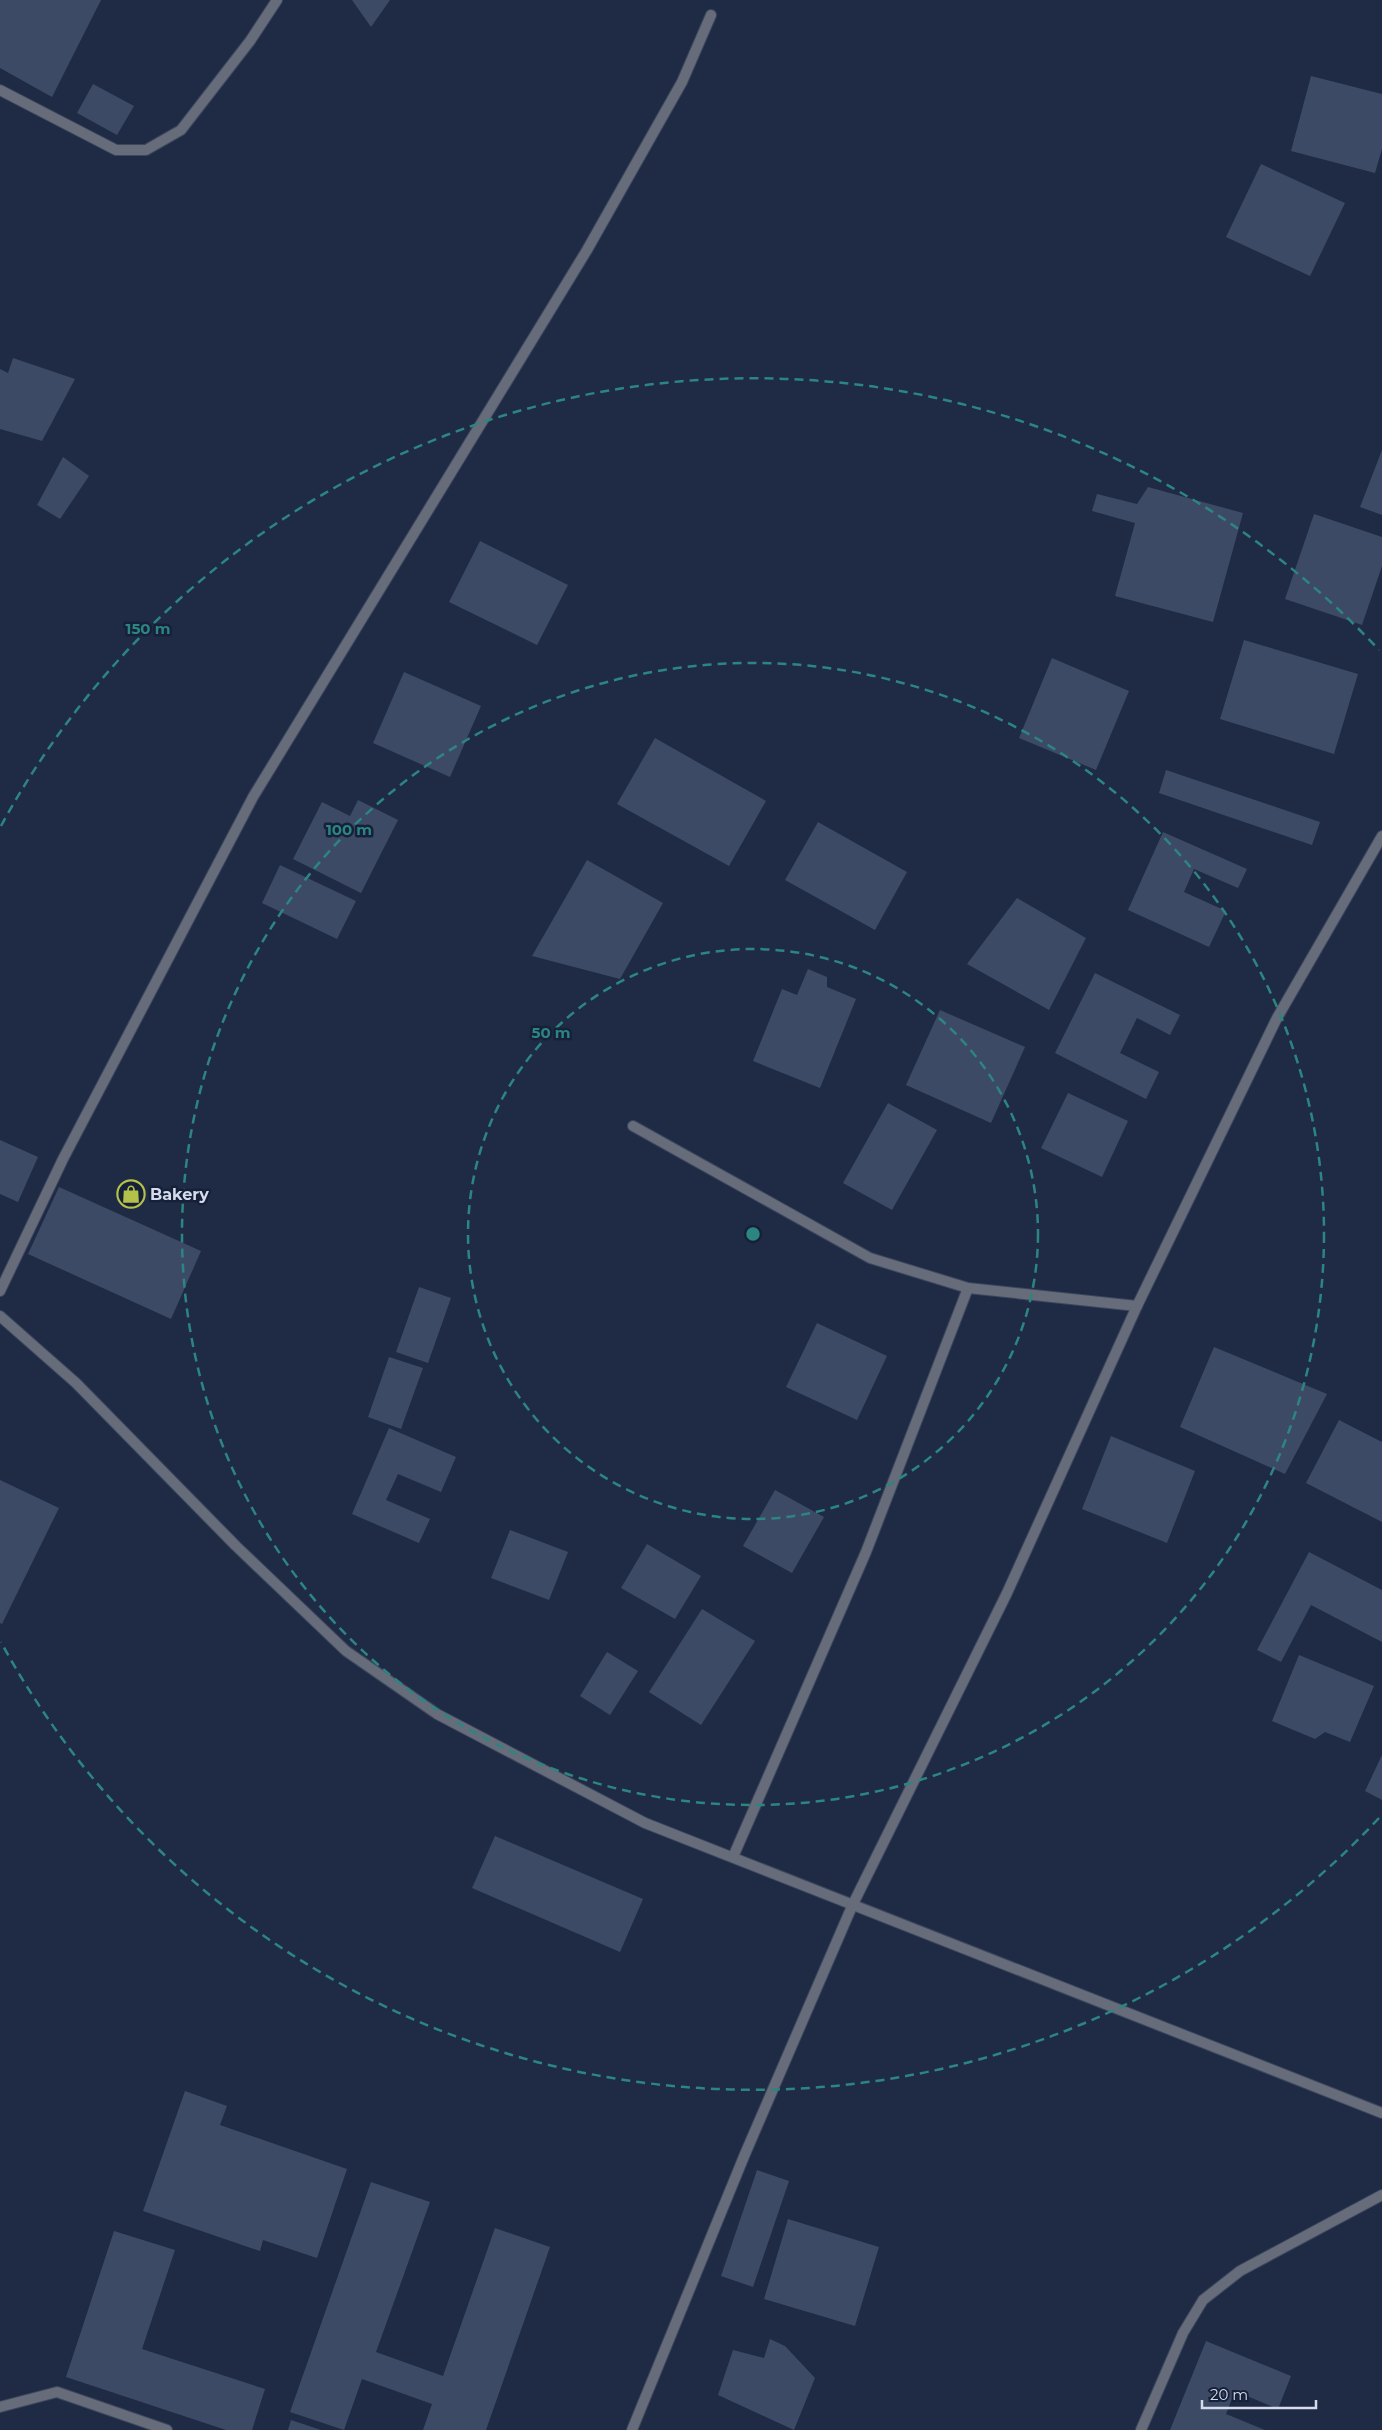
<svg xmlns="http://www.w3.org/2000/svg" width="1382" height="2430" font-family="Montserrat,sans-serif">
	<rect width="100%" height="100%" fill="#1f2b44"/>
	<g fill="#3d4a65">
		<polygon points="0,0 101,0 52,97 0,68"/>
		<polygon points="352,0 390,0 371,27"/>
		<polygon points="1311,76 1382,94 1382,149 1375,173 1291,151"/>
		<polygon points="93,84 134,106 117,135 77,113"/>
		<polygon points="1261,164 1345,203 1310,276 1226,237"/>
		<polygon points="13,358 75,379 42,441 0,429 0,369 8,373"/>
		<polygon points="1382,450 1382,515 1360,507"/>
		<polygon points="63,457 89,476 60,519 37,505"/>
		<polygon points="1148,487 1243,513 1213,622 1115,596 1135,523 1092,511 1097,494 1137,504"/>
		<polygon points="1314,514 1382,537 1382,566 1362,625 1285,599"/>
		<polygon points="480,541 568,585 537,645 449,602"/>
		<polygon points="1244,640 1358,674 1334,754 1220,719"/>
		<polygon points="1052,658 1129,691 1096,770 1019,738"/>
		<polygon points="404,672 481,706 450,777 373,743"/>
		<polygon points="655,738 766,801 729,866 617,804"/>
		<polygon points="1166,770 1320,822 1312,845 1159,793"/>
		<polygon points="358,800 398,820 361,893 293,859 322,802 350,816"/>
		<polygon points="818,822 907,872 875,930 785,880"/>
		<polygon points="1163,832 1247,869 1238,888 1194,869 1184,892 1226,911 1209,947 1128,910"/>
		<polygon points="587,860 663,903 620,979 532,956"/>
		<polygon points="280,865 356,901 337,939 262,903"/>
		<polygon points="1017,898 1086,938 1049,1010 967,964"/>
		<polygon points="808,969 827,977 827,987 856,999 820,1088 753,1061 782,989 797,995"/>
		<polygon points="1095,973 1180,1015 1170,1035 1137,1018 1120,1053 1159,1072 1146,1099 1055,1053"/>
		<polygon points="940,1010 1025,1047 991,1123 906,1085"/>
		<polygon points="1068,1093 1128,1121 1102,1177 1041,1148"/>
		<polygon points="888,1103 937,1130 892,1210 843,1183"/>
		<polygon points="0,1140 38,1157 18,1202 0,1194"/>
		<polygon points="59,1187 201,1251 171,1319 28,1254"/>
		<polygon points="419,1287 451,1298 428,1363 396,1352"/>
		<polygon points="817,1323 887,1356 857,1420 786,1387"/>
		<polygon points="1214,1347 1327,1394 1285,1474 1180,1427"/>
		<polygon points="389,1357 423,1368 401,1429 368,1417"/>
		<polygon points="1339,1420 1382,1442 1382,1522 1306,1483"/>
		<polygon points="389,1428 456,1457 441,1492 398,1474 386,1500 430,1519 419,1543 352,1514"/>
		<polygon points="1111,1436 1195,1471 1167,1543 1082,1509"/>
		<polygon points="0,1480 59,1508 2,1624 0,1623"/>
		<polygon points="775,1490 824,1517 792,1573 743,1546"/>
		<polygon points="510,1530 568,1552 549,1600 491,1578"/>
		<polygon points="647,1544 701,1576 675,1619 621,1588"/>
		<polygon points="1309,1552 1382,1590 1382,1642 1311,1605 1281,1662 1257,1650"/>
		<polygon points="702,1609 755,1641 701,1725 649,1692"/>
		<polygon points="607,1652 638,1671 610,1715 580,1696"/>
		<polygon points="1299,1655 1374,1686 1350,1742 1325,1732 1315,1739 1272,1721"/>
		<polygon points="1382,1755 1382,1800 1365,1791"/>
		<polygon points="495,1836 643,1899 620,1952 472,1888"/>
		<polygon points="185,2091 227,2106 220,2125 347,2169 317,2258 263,2240 260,2251 143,2211"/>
		<polygon points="757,2170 789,2181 753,2287 721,2276"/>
		<polygon points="371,2182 430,2202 376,2352 443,2376 495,2228 550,2247 486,2430 423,2430 432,2404 362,2379 344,2430 290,2412"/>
		<polygon points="788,2219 879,2247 855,2326 764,2299"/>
		<polygon points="114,2231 175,2250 142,2349 265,2389 252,2430 226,2430 66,2377"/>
		<polygon points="770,2339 785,2346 815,2378 794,2430 718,2395 733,2350 764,2358"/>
		<polygon points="1206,2341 1291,2376 1278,2409 1235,2391 1226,2414 1265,2430 1170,2430"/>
		<polygon points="291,2420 321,2430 288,2430"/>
	</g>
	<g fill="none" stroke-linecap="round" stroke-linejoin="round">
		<g stroke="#3c475f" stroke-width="12">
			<g id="minor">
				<polyline points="0,90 116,150 146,150 181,130 250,41 277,0"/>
				<polyline points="633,1126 870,1258 968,1288 1137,1306"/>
				<polyline points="0,1291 63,1159 253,797 587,250 682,82 711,15"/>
				<polyline points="0,1316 76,1383 236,1546 346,1651 437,1714 645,1823 1382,2113"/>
				<polyline points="733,1857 866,1552 968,1288"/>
				<polyline points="0,2407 57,2392 167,2430"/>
				<polyline points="632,2430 745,2154 853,1904 1007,1593 1137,1306 1277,1018 1382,836"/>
				<polyline points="1141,2430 1183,2333 1203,2300 1240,2271 1382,2195"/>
			</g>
		</g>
		<use href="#minor" stroke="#666c79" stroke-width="10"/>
	</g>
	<g fill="none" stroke="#2c8581" stroke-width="2.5" stroke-dasharray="9 6">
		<circle cx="753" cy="1234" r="285"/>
		<circle cx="753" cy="1234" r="571"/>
		<path d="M1379 1818A856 856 0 0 1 1 1642M1 826A856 856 0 0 1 1379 650"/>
	</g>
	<defs>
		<g id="shop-ring" transform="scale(1.4375)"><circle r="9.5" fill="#162139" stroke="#b5c249" stroke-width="1.5"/><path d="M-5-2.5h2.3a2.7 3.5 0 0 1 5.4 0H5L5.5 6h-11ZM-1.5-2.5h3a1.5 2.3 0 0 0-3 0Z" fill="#b5c249"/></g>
	</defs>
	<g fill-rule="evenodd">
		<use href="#shop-ring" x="131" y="1194"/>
	</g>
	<g text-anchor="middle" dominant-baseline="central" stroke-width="5" stroke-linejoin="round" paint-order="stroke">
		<g font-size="16" font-weight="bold" fill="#d3dbec" stroke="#162139" text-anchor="start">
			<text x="150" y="1194">Bakery</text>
		</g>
	</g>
	<circle cx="753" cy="1234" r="8" fill="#2c8581" stroke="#162139" stroke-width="2.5"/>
	<g font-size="15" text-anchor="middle" font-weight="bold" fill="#2c8581" stroke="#162139" stroke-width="5" stroke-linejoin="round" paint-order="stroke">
		<text x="148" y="634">150 m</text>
		<text x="349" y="835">100 m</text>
		<text x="551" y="1038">50 m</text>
	</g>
	<path d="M1202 2400v8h114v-8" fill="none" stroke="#d3dbec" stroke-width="2.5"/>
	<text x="1210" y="2400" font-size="15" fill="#d3dbec" stroke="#162139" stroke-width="4" paint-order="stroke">20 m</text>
</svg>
